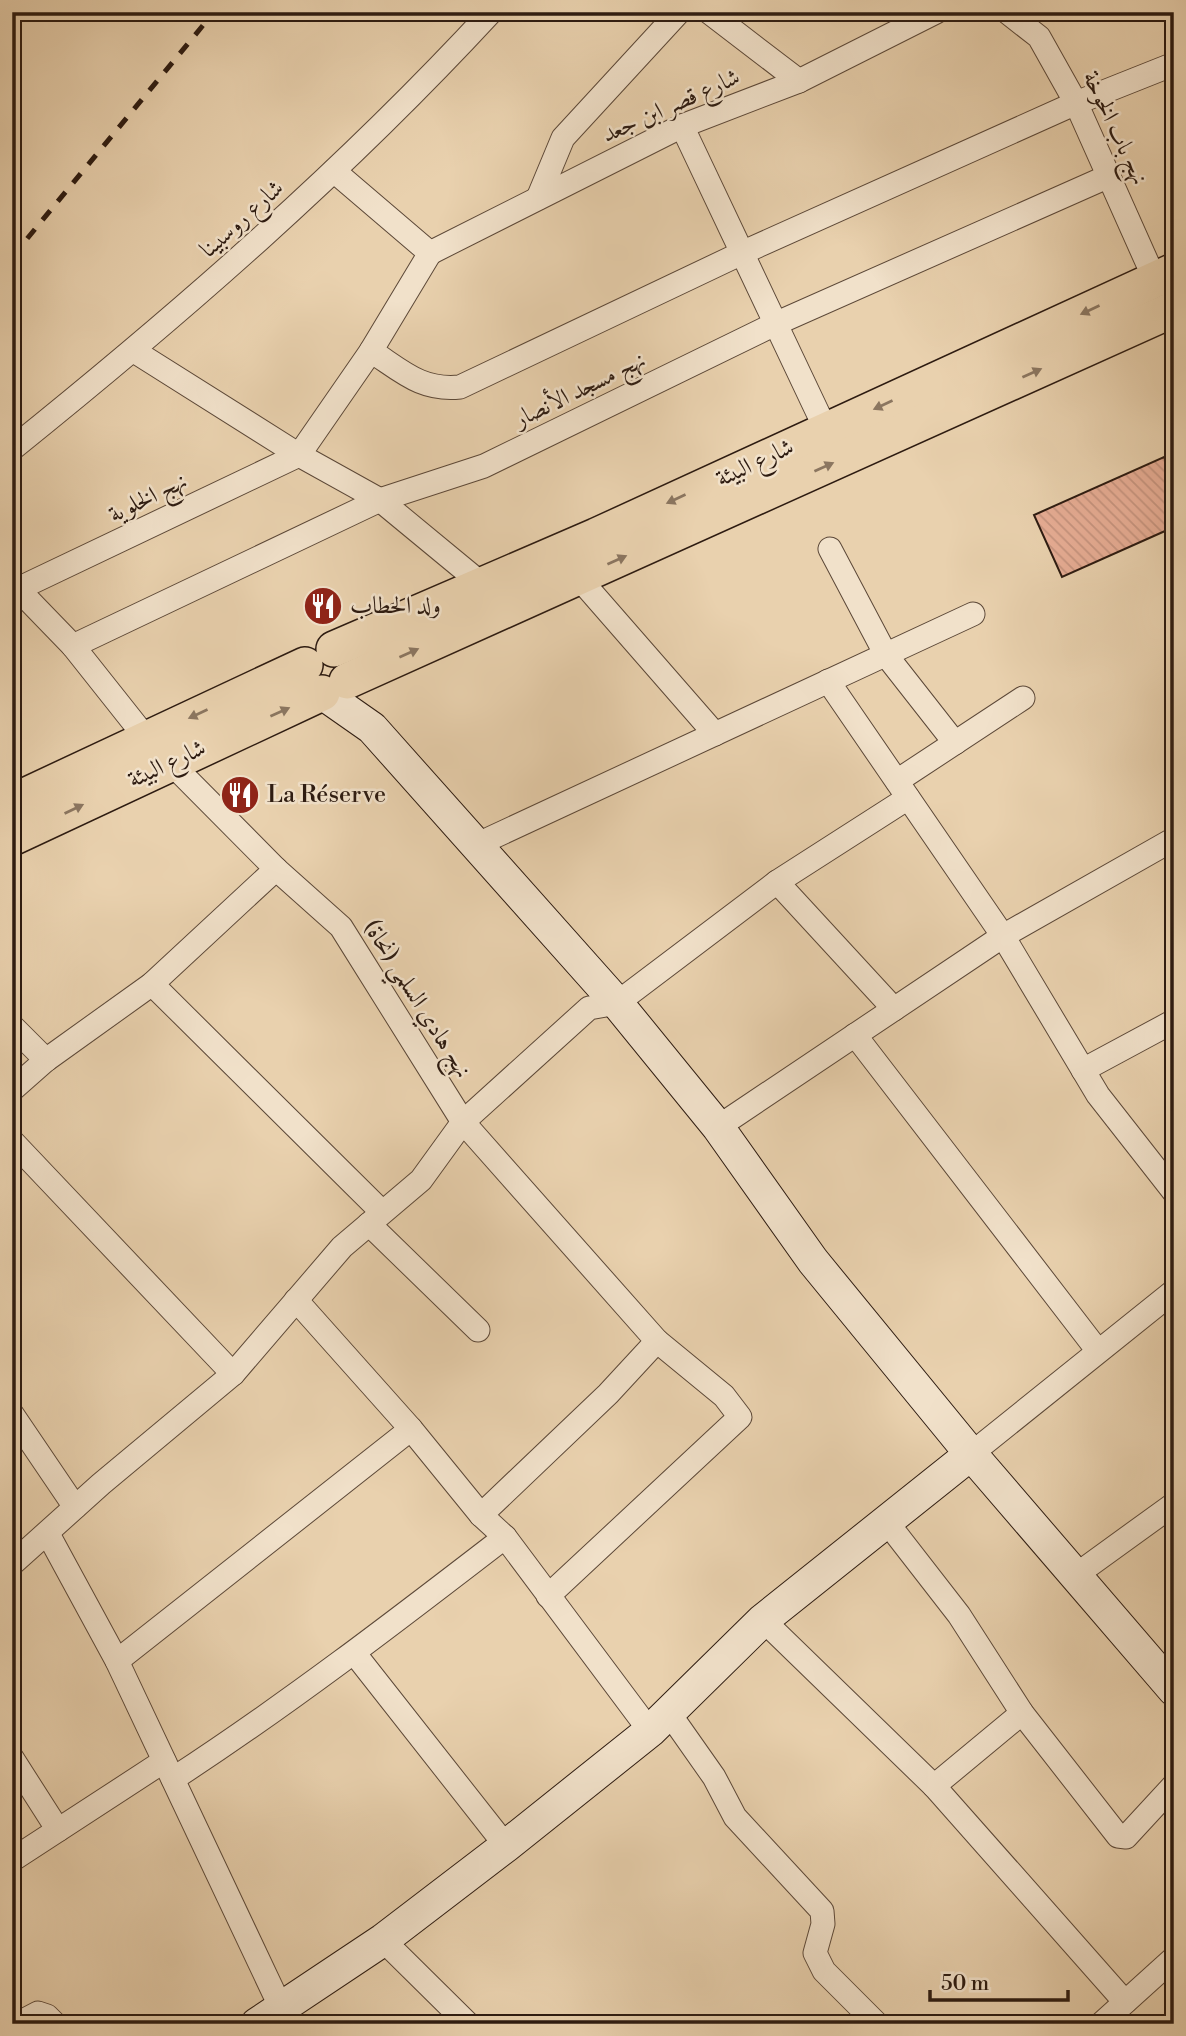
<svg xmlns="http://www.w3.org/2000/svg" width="1186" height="2036" font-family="'Libre Bodoni',Amiri,serif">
	<defs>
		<pattern id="building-back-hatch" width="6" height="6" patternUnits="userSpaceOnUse" patternTransform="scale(1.75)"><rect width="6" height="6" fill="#e8ae96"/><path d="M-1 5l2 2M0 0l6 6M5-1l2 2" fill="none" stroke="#c79580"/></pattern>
	</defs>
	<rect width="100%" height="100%" fill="#e9d1ae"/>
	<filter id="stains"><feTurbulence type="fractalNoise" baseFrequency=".00286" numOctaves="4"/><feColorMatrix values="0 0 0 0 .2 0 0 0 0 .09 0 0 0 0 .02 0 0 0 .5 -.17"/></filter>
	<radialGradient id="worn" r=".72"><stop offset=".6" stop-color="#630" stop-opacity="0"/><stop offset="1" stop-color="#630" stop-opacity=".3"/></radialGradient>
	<polygon fill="url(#building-back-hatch)" stroke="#2d1b11" stroke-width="2" points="1164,457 1174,479 1174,527 1062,577 1034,515"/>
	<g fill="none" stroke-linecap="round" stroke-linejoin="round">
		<g stroke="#5c4838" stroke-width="25">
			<g id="street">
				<polyline points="709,12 799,81"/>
				<polyline points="1007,12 1039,37 1076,103 1155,280"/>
				<polyline points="682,126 826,430"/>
				<polyline points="334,171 430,253"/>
				<polyline points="538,198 563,138 679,12"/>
				<polyline points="430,253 682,126 799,81 936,12"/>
				<polyline points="134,351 299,455 380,500 483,585"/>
				<path d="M371 351C402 371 421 391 460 387L744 252 1076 103 1174 64"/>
				<path d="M12 449C181 313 344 171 491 12"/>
				<polyline points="830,549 886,655 955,743"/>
				<polyline points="578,577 715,734"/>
				<polyline points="12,583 73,646 146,738 276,869 341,927 463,1122 657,1341 608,1394 481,1515"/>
				<polyline points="20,588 299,455 371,351 430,253"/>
				<polyline points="73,646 380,500 484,466 775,324 1109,176"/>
				<polyline points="828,681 1003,936 1098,1095 1174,1192"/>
				<polyline points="897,781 1023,698"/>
				<polyline points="476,845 973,614"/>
				<polyline points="777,882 894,1009"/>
				<polyline points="152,984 382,1212"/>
				<polyline points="12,1026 46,1060"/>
				<polyline points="855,1035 1098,1351"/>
				<polyline points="1083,1070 1174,1021"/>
				<polyline points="12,1090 46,1060 152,984 276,869"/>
				<polyline points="718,1127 1003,936 1174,839"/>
				<polyline points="12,1141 233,1374"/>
				<polyline points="369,1224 478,1330"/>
				<polyline points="296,1300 411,1429 481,1515 505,1537 650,1731"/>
				<polyline points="12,1414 75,1507"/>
				<polyline points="971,1454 1174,1291"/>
				<polyline points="886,1521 959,1615 1022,1713 1118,1836 1126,1837 1174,1785"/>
				<polyline points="48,1534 117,1661 281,2008"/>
				<polyline points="12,1564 101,1484 233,1374 342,1247 421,1180 463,1122 589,1008 617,1003 777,882 908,798"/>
				<polyline points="1076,1575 1174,1504"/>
				<polyline points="548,1596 740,1417 724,1396 657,1341"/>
				<polyline points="763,1620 934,1786 1125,2002"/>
				<polyline points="355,1654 506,1846"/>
				<polyline points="117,1661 411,1429"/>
				<polyline points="669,1713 714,1777 735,1817 822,1911 823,1924 815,1953 824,1971 877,2024"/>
				<polyline points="12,1758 58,1830"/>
				<path d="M173 1779C288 1704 396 1621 505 1537"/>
				<polyline points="934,1786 1022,1713"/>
				<polyline points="12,1860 164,1761"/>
				<polyline points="383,1940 468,2024"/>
				<polyline points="17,2024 38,2013 47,2016 55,2024"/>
				<polyline points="1101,2024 1174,1958"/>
			</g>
		</g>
		<g stroke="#2d1b11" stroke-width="34">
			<g id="secondary">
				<polyline points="322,693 372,728 617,1003 718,1127 813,1261 971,1454 1174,1690"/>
				<polyline points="257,2024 383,1940 506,1846 650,1731 763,1620 971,1454"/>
			</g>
		</g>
		<g stroke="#2d1b11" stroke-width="38">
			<g id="primary">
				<polyline points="334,649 596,536 1174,271"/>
				<polyline points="347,681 1174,309"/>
				<polyline points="12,802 305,665"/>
				<polyline points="12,838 322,693"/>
			</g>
		</g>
		<use href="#street" stroke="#f1e1ca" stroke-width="23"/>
		<use href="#secondary" stroke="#f1e1ca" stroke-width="32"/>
		<use href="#primary" stroke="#e9d1ae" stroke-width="35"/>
		<polyline stroke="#2d1b11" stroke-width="5" stroke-dasharray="12 12" stroke-linecap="butt" points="12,257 214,12"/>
	</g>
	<defs><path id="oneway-solid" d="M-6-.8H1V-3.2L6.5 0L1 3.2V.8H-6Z" transform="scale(1.75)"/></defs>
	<g fill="#8b7660">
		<use href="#oneway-solid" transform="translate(1090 310) rotate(155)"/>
		<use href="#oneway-solid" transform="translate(1032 373) rotate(-24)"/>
		<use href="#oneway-solid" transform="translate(883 405) rotate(155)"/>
		<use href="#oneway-solid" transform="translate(824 467) rotate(-24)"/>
		<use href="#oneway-solid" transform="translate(676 499) rotate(155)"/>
		<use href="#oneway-solid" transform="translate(617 560) rotate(-24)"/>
		<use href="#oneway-solid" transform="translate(409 653) rotate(-24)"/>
		<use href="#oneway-solid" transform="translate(280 712) rotate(-24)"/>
		<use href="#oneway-solid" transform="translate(198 714) rotate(155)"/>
		<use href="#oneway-solid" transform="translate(74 809) rotate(-26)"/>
	</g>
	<defs>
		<g id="restaurant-disc" transform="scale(2.0125)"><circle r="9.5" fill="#8f2418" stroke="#f1e1ca"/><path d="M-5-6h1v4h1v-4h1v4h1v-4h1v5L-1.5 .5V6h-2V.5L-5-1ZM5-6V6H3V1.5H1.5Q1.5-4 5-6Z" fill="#fff"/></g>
	</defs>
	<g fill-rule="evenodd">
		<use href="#restaurant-disc" x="323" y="606"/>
		<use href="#restaurant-disc" x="240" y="795"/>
	</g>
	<g text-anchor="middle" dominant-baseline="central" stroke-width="5" stroke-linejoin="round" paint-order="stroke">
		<g font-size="24" fill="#2d1b11" stroke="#f1e1ca">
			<text transform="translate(671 106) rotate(-24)">شارع قصر ابن جعد</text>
			<text transform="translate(1115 128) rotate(65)">نهج باب الخوخة</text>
			<text transform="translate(242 219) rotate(-42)">شارع روسبينا</text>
			<text transform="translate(580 390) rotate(-26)">نهج مسجد الأنصار</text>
			<text transform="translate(755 463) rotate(-25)">شارع البيئة</text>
			<text transform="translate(148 498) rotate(-26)">نهج الخلوية</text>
			<text transform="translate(167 764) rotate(-25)">شارع البيئة</text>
			<text transform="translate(417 999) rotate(58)">نهج هادي السلمي (نحاة)</text>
		</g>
		<g font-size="24" fill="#2d1b11" stroke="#f1e1ca" text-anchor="start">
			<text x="350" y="606">ولد الحطاب</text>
			<text x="267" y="795">La Réserve</text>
		</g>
	</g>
	<rect width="1186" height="2036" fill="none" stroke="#e9d1ae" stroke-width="42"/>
	<rect x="14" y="14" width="1158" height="2008" fill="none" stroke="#2d1b11" stroke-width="3.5"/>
	<rect x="21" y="21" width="1144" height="1994" fill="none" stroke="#2d1b11" stroke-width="2"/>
	<path d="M930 1990v10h138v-10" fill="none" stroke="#2d1b11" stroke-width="3.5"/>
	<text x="941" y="1990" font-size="21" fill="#2d1b11" stroke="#f1e1ca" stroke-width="5" paint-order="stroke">50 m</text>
	<rect width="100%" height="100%" filter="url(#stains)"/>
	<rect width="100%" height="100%" fill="url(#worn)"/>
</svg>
